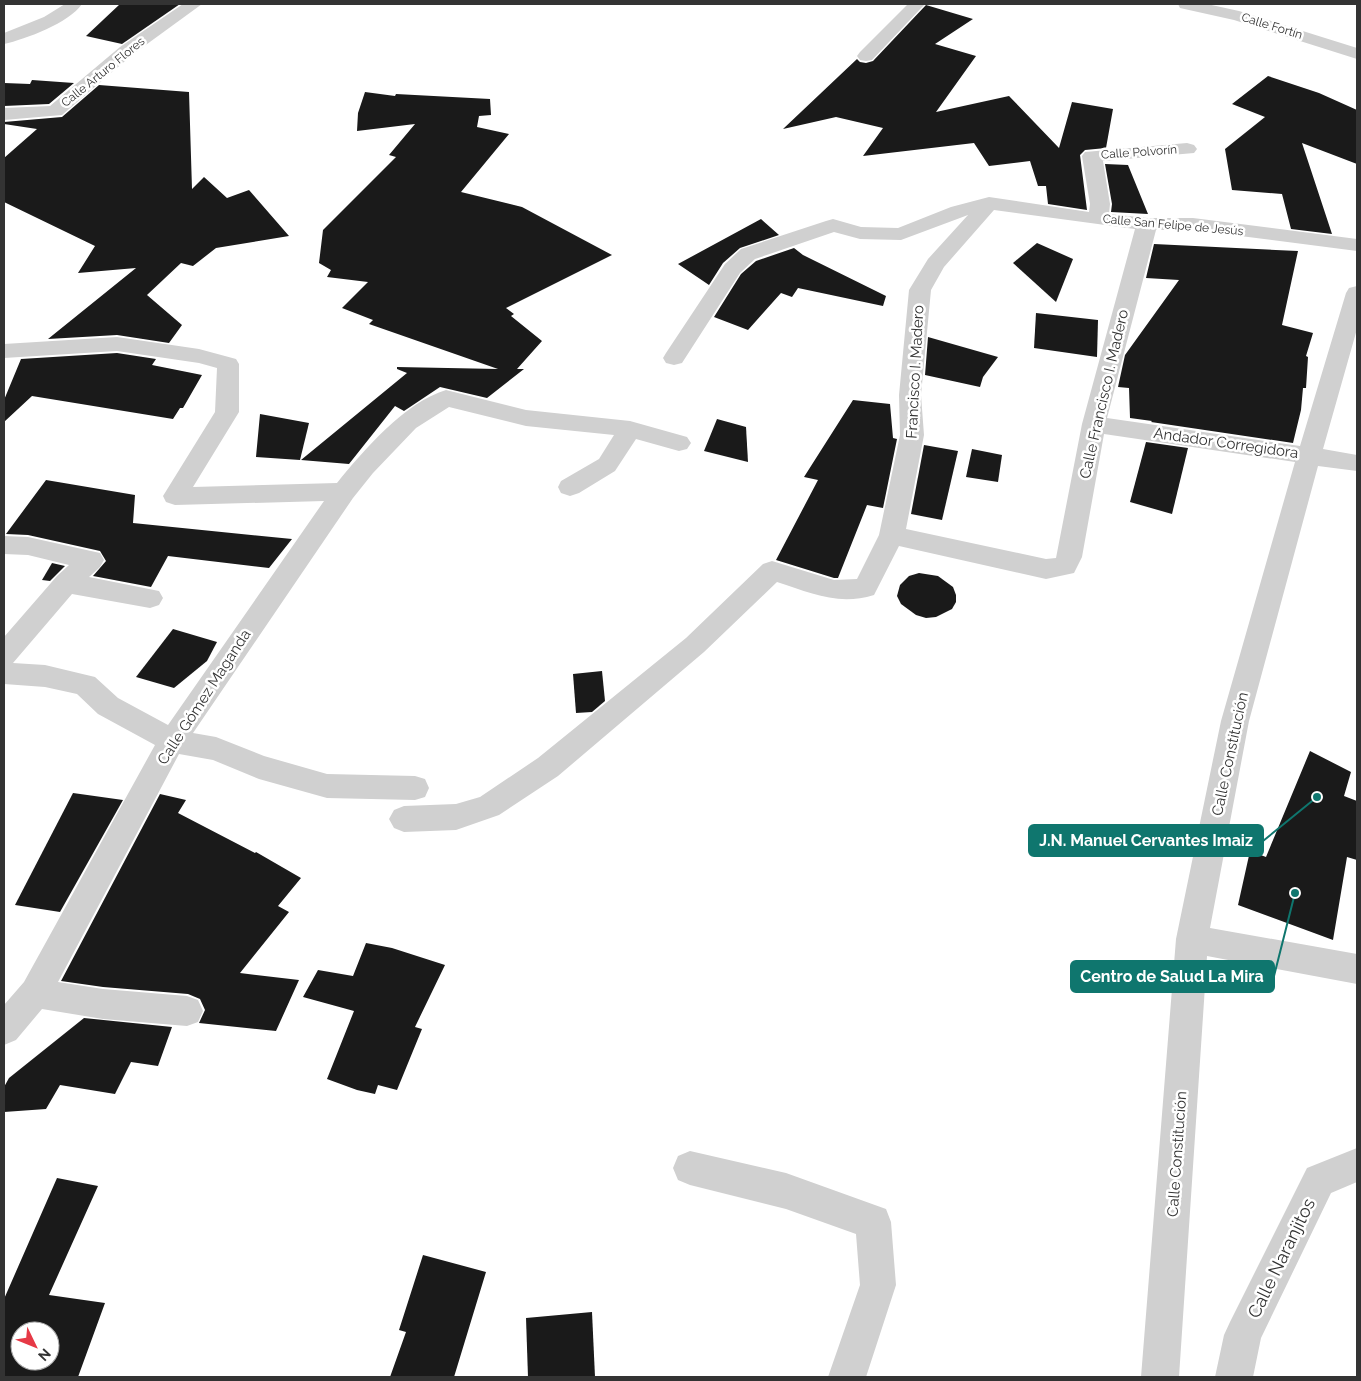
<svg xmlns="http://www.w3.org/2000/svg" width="1361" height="1381" font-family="Raleway,sans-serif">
	<rect width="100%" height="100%" fill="#fff"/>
	<g fill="#1a1a1a" fill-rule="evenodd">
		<polygon points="120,4 180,4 122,44 86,36"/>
		<polygon points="926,5 973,19 935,44 976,56 936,112 1009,96 1059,148 1072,102 1113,109 1106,148 1085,150 1080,155 1087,210 1048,204 1046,186 1038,186 1030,161 989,166 974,143 863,156 883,128 836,117 783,129 857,59 860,62 866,63 873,61"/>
		<polygon points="1268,76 1319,93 1357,110 1357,164 1302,143 1332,234 1291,229 1282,194 1232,190 1225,149 1265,117 1232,104"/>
		<polygon points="32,80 74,83 49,104 4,106 4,83 30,84"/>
		<polygon points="99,85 189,92 192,189 204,177 227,198 249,190 289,236 216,248 193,266 181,263 147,295 182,325 169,343 117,335 48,339 136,268 78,273 95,246 4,202 4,158 37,129 4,124 4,122 62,117"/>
		<polygon points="365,92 395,96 396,94 490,99 491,115 479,116 477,127 509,134 461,192 522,207 612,255 506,308 514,314 511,316 542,341 517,369 524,369 487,398 440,387 404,411 395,406 349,464 301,460 407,373 397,369 397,367 498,369 369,324 373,320 342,308 368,282 327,277 331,270 319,263 323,230 396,157 389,155 415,124 357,131 358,113"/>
		<polygon points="1105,164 1128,165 1148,214 1111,212 1112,204"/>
		<polygon points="761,219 779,235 740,248 723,263 709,285 678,264"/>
		<polygon points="1037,243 1073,259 1056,302 1013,263"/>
		<polygon points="1154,244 1298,251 1282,325 1313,333 1306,356 1308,357 1306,388 1303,388 1301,410 1293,443 1151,422 1152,421 1130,418 1129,388 1118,387 1125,355 1179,280 1146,278"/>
		<polygon points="794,248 803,255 886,296 883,306 798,288 792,297 781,293 748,330 714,317 741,274 756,261"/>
		<polygon points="1036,313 1098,320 1097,357 1034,348"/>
		<polygon points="928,337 998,357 983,377 980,387 925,375"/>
		<polygon points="117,353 156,359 152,365 202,375 183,408 180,408 173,419 32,396 4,422 4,400 21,359"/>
		<polygon points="853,400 890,404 893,438 897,439 883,508 867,505 838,578 834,578 776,560 818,480 804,477"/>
		<polygon points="260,414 309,423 300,460 256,457"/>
		<polygon points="717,419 746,427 748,462 704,451"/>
		<polygon points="1146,442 1188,448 1172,514 1130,502"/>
		<polygon points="924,445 958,451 942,520 911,514"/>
		<polygon points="972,449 1002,455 998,482 966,477"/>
		<polygon points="46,480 135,495 133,523 292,539 269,568 168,556 151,587 93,576 106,561 100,551 28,535 6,534"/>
		<polygon points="52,563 65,566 50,581 42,580"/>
		<polygon points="919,573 938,576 953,587 956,595 956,602 952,609 936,617 926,618 916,615 901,604 897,596 900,585 909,576"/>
		<polygon points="173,629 217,642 207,661 174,688 136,677"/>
		<polygon points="602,671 605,701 592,712 576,713 573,674"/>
		<polygon points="1310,751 1351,772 1344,796 1357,801 1357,860 1347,857 1333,940 1238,905 1250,851 1266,857"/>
		<polygon points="73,793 123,800 60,912 15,905"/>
		<polygon points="160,794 186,800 178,813 255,853 256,852 301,878 278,906 289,912 240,973 299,980 276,1031 199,1023 205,1010 200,999 188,994 103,987 61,981"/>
		<polygon points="366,943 392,948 445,965 415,1027 422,1029 397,1090 378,1085 375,1094 357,1090 327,1079 354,1011 303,997 318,970 353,976"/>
		<polygon points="84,1018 172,1027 158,1066 131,1062 115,1094 60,1085 46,1109 4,1112 4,1087 9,1078"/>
		<path d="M57 1178 98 1186 49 1295 105 1303 78 1377H4V1299ZM20 1331H50V1361H20Z"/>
		<polygon points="423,1255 486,1272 454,1377 390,1377 406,1332 399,1330"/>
		<polygon points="592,1312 595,1377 528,1377 526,1318"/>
	</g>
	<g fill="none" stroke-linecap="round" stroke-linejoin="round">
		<g fill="#d0d0d0" fill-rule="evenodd">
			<path d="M65 4H82C69 23 26 39 4 44V33L44 17Z"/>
			<polygon points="183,4 202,4 132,55 62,115 4,120 4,108 50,106 120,47"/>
			<polygon points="908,4 925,4 872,60 866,61 860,60 857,56 860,52"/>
			<polygon points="1178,4 1207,4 1239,11 1357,48 1357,59 1234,20 1180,8"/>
			<path d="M1187 143 1194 145 1197 149 1194 153 1103 161 1110 204 1109 214 1147 218H1193L1357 239V251L1193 230H1156L1107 418 1300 446 1346 293 1349 288 1357 286V329L1323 449 1357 455V471L1318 466 1249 721 1210 928 1357 954V984L1207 956 1179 1377H1141L1176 939 1221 721 1295 462 1104 434 1082 557 1074 573 1046 579 899 546 874 595C838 606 811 593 777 582L704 652 558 776 499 815 456 830 404 832 394 828 389 819 394 810 404 806 456 804 480 797 538 758 686 638 763 564 772 561 834 580 857 579 879 535 900 435 899 395 909 290 928 259 968 215 901 240 860 239 834 232 755 259 740 273 682 363 674 365 666 363 663 358 666 353 725 264 741 249 826 221 833 219 861 227 898 228 951 207 989 197 1089 212 1090 204 1082 156 1085 152ZM994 210 1135 229 1082 424 1056 558 1046 559 906 529 924 435 921 395 931 290 944 267Z"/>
			<path d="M117 337 199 349 236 359 239 364V412L193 487 337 483C363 451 405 402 446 390L526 410 630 421 687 437 691 443 687 449 679 451 636 439 615 471 579 493 570 496 561 493 558 487 561 481 599 459 614 435 526 426 449 407 416 428 373 473 353 498 193 733 216 737 264 756 327 774 415 776 425 779 429 788 425 797 415 800 327 798 259 779 213 760 179 754 58 982 103 989 187 996 198 1000 203 1011 198 1022 187 1026 103 1019 42 1009 16 1040 4 1045V1005L24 982 155 745 98 714 77 694 45 687 4 684V637L57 576 69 565 28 555 4 554V536L28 537 100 553 104 560 100 567 89 577 159 591 163 598 159 605 150 608 72 594 13 663 45 665 95 677 118 698 168 725 324 501 175 505 166 502 163 496 215 412 217 368 199 363 117 351 4 358V344Z"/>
			<polygon points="1357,1148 1357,1182 1331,1193 1261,1338 1253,1377 1215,1377 1224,1335 1230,1322 1307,1168"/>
			<polygon points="690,1151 786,1173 886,1209 891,1222 896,1285 866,1377 828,1377 860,1285 856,1234 786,1209 690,1185 678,1180 673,1168 678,1156"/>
		</g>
	</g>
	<g text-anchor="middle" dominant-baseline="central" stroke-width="5" stroke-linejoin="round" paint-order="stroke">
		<g font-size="12" fill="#333" stroke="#fff">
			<text transform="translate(1272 26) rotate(17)">Calle Fortín</text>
			<text transform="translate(103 72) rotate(-39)">Calle Arturo Flores</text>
			<text transform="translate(1139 152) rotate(-4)">Calle Polvorín</text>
			<text transform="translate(1173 225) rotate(5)">Calle San Felipe de Jesús</text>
		</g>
		<g font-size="15" fill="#333" stroke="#fff">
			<text transform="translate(915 372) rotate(-87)">Francisco I. Madero</text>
			<text transform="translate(1104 394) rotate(-77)">Calle Francisco I. Madero</text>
			<text transform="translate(1226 443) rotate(8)">Andador Corregidora</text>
			<text transform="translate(204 697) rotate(-57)">Calle Gómez Maganda</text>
			<text transform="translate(1230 754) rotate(-78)">Calle Constitución</text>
			<text transform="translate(1177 1154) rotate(-86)">Calle Constitución</text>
		</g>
		<g font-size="18" fill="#333" stroke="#fff">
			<text transform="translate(1281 1258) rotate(-64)">Calle Naranjitos</text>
		</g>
	</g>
	<path fill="none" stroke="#0f766e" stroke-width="2" d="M1317 797L1263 841M1295 893L1274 976"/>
	<g fill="#0f766e" stroke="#fff" stroke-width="2">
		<circle cx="1317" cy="797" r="5"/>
		<circle cx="1295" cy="893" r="5"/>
	</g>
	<g fill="#0f766e" stroke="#0f766e" stroke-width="2">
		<rect x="1029" y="825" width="234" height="31" rx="5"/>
		<rect x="1071" y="961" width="203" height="31" rx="5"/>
	</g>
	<g font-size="16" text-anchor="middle" font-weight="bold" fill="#fff">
		<text x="1146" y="846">J.N. Manuel Cervantes Imaiz</text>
		<text x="1172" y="982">Centro de Salud La Mira</text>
	</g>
	<rect width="1361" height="1381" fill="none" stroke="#333333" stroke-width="10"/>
	<g transform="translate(35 1346) rotate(133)"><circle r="24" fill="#ffffff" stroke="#adadad"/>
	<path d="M0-4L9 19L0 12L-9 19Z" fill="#e63946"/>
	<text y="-8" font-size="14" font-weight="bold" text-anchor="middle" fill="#333333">N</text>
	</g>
</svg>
